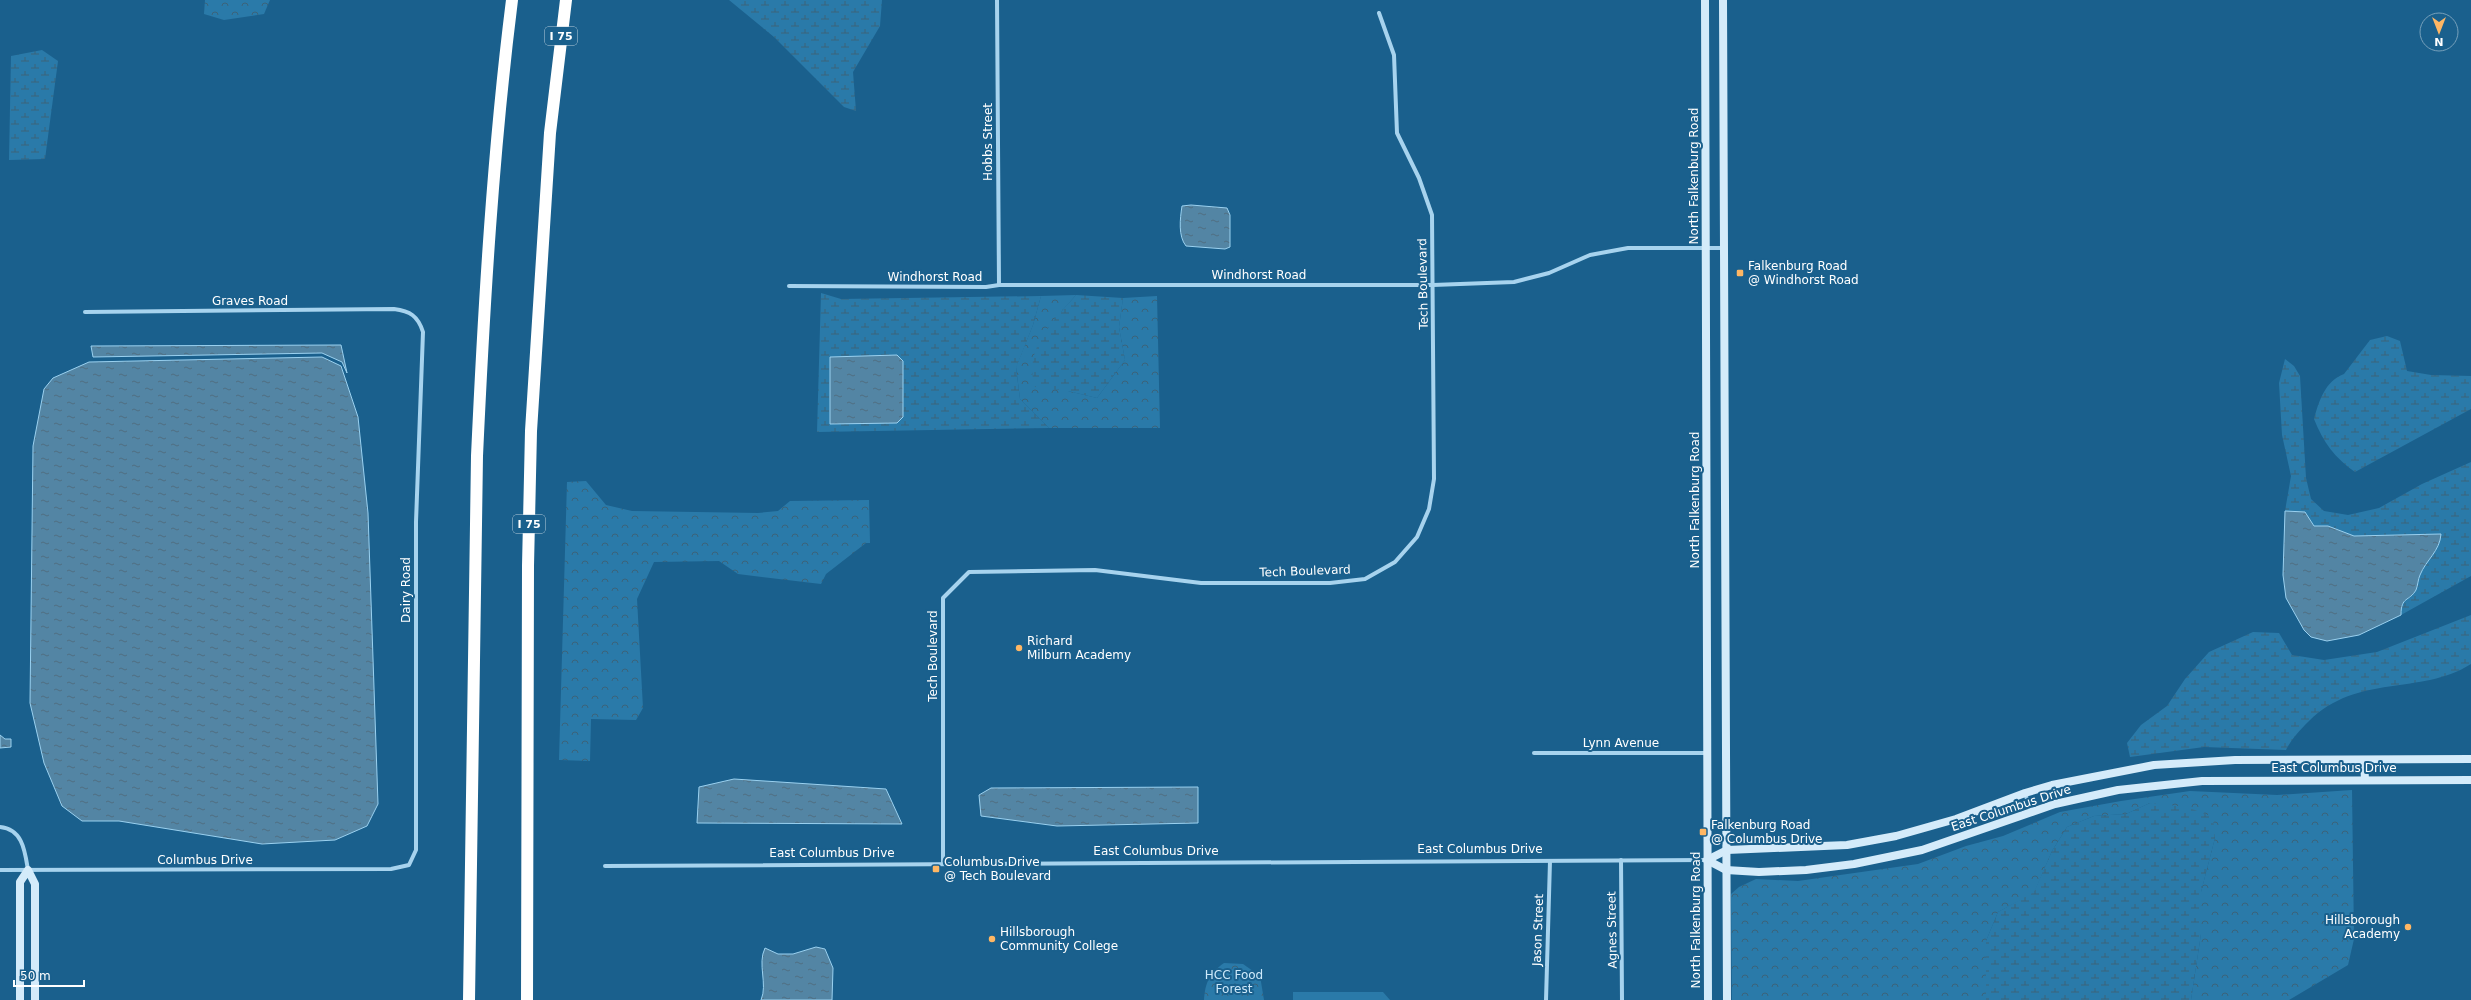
<svg xmlns="http://www.w3.org/2000/svg" width="2471" height="1000" font-family="'DejaVu Sans',sans-serif">
	<defs>
		<pattern id="forest-crowns" width="20" height="18" patternUnits="userSpaceOnUse"><rect width="20" height="18" fill="#2a7aa9"/><path d="M2 6a3 3 0 1 1 6 0M12 15a3 3 0 1 1 6 0" fill="none" stroke="#3b637a"/></pattern>
		<pattern id="wetland-marsh" width="20" height="14" patternUnits="userSpaceOnUse"><rect width="20" height="14" fill="#2a7aa9"/><path d="M1 5h8M5 5V1M11 12h8M15 12V8" fill="none" stroke="#3b637a"/></pattern>
		<pattern id="water-ripples" width="26" height="14" patternUnits="userSpaceOnUse"><rect width="26" height="14" fill="#5385a4"/><path d="M2 4q2-2 4 0t4 0M15 11q2-2 4 0t4 0" fill="none" stroke="#506e81"/></pattern>
	</defs>
	<rect width="100%" height="100%" fill="#1a608d"/>
	<polygon fill="#2a7aa9" points="1293,992 1383,992 1390,1000 1293,1000"/>
	<g fill="url(#forest-crowns)">
		<polygon points="205,0 270,0 264,14 224,20 204,14"/>
		<polygon points="1076,295 1061,312 1068,391 1097,398 1125,360 1119,327 1123,298 1157,296 1160,428 1049,428 1020,399 1016,367 1033,325 1041,296"/>
		<polygon points="586,481 606,505 632,511 758,513 778,511 790,501 869,500 870,543 866,543 826,574 821,584 738,574 719,561 654,562 637,599 643,708 636,720 591,719 590,761 559,760 567,482"/>
		<polygon points="2352,790 2354,939 2348,965 2289,1000 2191,1000 2201,934 2201,892 2215,838 2150,803 2126,814 2094,816 2067,827 2052,851 2034,893 1998,912 1986,941 1986,1000 1732,1000 1731,894 1739,887 1756,879 1798,881 1918,864 1966,846 2003,836 2060,812 2121,801 2190,791 2277,795"/>
		<path d="M1224 963 1243 964 1260 976 1264 1000H1204C1205 982 1210 973 1224 963Z"/>
	</g>
	<g fill="url(#wetland-marsh)">
		<polygon points="729,0 882,0 880,26 853,72 856,111 844,107 774,37"/>
		<polygon points="42,50 58,61 45,159 9,160 11,56"/>
		<polygon points="821,293 841,299 1041,296 1033,325 1016,368 1020,399 1049,428 817,432"/>
		<path d="M1076 295 1123 298 1119 327 1125 360 1097 398 1068 391 1035 387C1023 349 1053 321 1076 295Z"/>
		<path d="M2387 336 2400 341 2407 371 2431 375 2471 376V409L2355 472C2335 458 2323 442 2314 419 2319 401 2325 381 2344 374L2370 340Z"/>
		<path d="M2285 359 2294 366 2300 376 2306 478 2311 499 2324 511 2348 515 2379 508 2422 484 2471 462V576L2401 615C2401 596 2408 602 2416 590 2418 585 2418 579 2420 575 2426 560 2440 551 2441 534L2354 536 2328 526H2314L2305 512 2285 511 2291 476 2282 435 2279 383Z"/>
		<path d="M2471 615V664C2420 696 2358 673 2309 721 2300 730 2292 738 2286 750L2204 747 2130 757 2127 743 2141 725 2167 706 2185 679 2209 652 2253 632 2279 633 2292 655 2324 660 2377 652Z"/>
		<polygon points="2150,803 2187,807 2213,817 2215,838 2201,892 2201,934 2191,1000 1986,1000 1986,941 1998,912 2034,892 2052,851 2067,827 2094,816 2126,814"/>
	</g>
	<g fill="url(#water-ripples)" stroke="#9ad1f0">
		<path d="M1191 205 1227 208 1230 215V247L1225 249 1186 246C1178 236 1180 219 1182 206Z"/>
		<polygon points="341,345 347,373 342,362 322,353 93,357 91,346"/>
		<polygon points="897,355 903,361 903,417 897,423 830,424 830,357"/>
		<polygon points="322,357 341,366 358,417 368,513 378,804 367,826 335,840 262,844 119,821 82,821 62,806 44,763 30,703 33,446 44,389 53,378 89,362"/>
		<path d="M2285 511 2305 512 2314 526H2328L2354 536 2441 534C2440 551 2426 560 2420 575 2418 579 2418 585 2416 590 2409 602 2401 596 2401 615L2359 635 2327 641 2311 637 2304 630 2286 598 2283 575Z"/>
		<polygon points="0,735 5,739 11,739 11,747 0,748"/>
		<polygon points="734,779 886,789 902,824 697,823 699,787"/>
		<polygon points="1198,787 1198,823 1057,826 981,816 979,795 991,788"/>
		<path d="M816 947 825 949 833 968 832 1000H761C768 984 757 964 765 948L778 954H793Z"/>
	</g>
	<g fill="none" stroke-linecap="round" stroke-linejoin="round">
		<g stroke="#a7d3ee" stroke-width="4">
			<polyline points="997,0 999,285"/>
			<polyline points="789,286 986,287 999,285 1433,285 1514,282 1549,273 1590,255 1628,248 1724,248"/>
			<polyline points="1534,753 1707,753"/>
			<polyline points="2025,793 2031,812"/>
			<path d="M0 827C23 829 25 852 28 870"/>
			<polyline points="1621,860 1622,1000"/>
			<polyline points="943,864 943,598 969,572 1095,570 1201,583 1330,583 1365,579 1395,562 1417,537 1429,509 1434,479 1432,215 1419,178 1397,133 1394,55 1379,13"/>
			<polyline points="605,866 1707,860"/>
			<path d="M0 870 391 869 409 865 416 850V522L423 332C418 316 410 311 394 309L85 312"/>
			<polyline points="1546,1000 1550,861"/>
		</g>
		<g stroke="#d4ebfa" stroke-width="8">
			<polyline points="1705,0 1708,1000"/>
			<polyline points="1723,0 1727,1000"/>
			<polyline points="2364,760 2365,780"/>
			<polyline points="1707,860 1726,870 1759,872 1806,870 1854,864 1922,850 2055,804 2118,790 2202,781 2471,780"/>
			<polyline points="1707,860 1727,850 1847,845 1896,836 1956,819 2025,793 2052,785 2154,765 2235,760 2471,759"/>
			<polyline points="20,1000 20,882 28,870 35,884 35,1000"/>
		</g>
		<g stroke="#fff" stroke-width="12">
			<path d="M469 1000 477 456C484 304 493 151 512 0"/>
			<polyline points="527,1000 528,566 531,431 550,133 566,0"/>
		</g>
	</g>
	<g fill="#ffb764" stroke="#1a608d" stroke-width="1.5">
		<rect x="1736" y="269" width="8" height="8" rx="2"/>
		<circle cx="1019" cy="648" r="4"/>
		<rect x="1699" y="828" width="8" height="8" rx="2"/>
		<rect x="932" y="865" width="8" height="8" rx="2"/>
		<circle cx="2408" cy="927" r="4"/>
		<circle cx="992" cy="939" r="4"/>
	</g>
	<g text-anchor="middle" dominant-baseline="central" stroke-width="4" stroke-linejoin="round" paint-order="stroke">
		<g fill="#1a608d" stroke="#bacfdd" stroke-width="1">
			<rect x="545" y="27" width="32" height="18" rx="3"/>
			<rect x="513" y="515" width="32" height="18" rx="3"/>
		</g>
		<g font-size="11" font-weight="bold" fill="#fff">
			<text x="561" y="36">I 75</text>
			<text x="529" y="524">I 75</text>
		</g>
		<g font-size="12" fill="#fff" stroke="#1a608d">
			<text transform="translate(988 142) rotate(-90)">Hobbs Street</text>
			<text transform="translate(1694 176) rotate(-90)">North Falkenburg Road</text>
			<text x="1259" y="275">Windhorst Road</text>
			<text x="935" y="277">Windhorst Road</text>
			<text transform="translate(1423 284) rotate(-91)">Tech Boulevard</text>
			<text x="250" y="301">Graves Road</text>
			<text transform="translate(1695 500) rotate(-90)">North Falkenburg Road</text>
			<text transform="translate(1305 571) rotate(-2)">Tech Boulevard</text>
			<text transform="translate(406 590) rotate(-90)">Dairy Road</text>
			<text transform="translate(933 656) rotate(-90)">Tech Boulevard</text>
			<text x="1621" y="743">Lynn Avenue</text>
			<text x="2334" y="768">East Columbus Drive</text>
			<text transform="translate(2011 808) rotate(-18)">East Columbus Drive</text>
			<text x="1480" y="849">East Columbus Drive</text>
			<text x="1156" y="851">East Columbus Drive</text>
			<text x="832" y="853">East Columbus Drive</text>
			<text x="205" y="860">Columbus Drive</text>
			<text transform="translate(1696 920) rotate(-90)">North Falkenburg Road</text>
			<text transform="translate(1538 930) rotate(-88)">Jason Street</text>
			<text transform="translate(1612 930) rotate(-91)">Agnes Street</text>
		</g>
		<g font-size="12" fill="#fff" stroke="#1a608d" text-anchor="start">
			<text x="1748" y="266">Falkenburg Road<tspan x="1748" dy="14">@ Windhorst Road</tspan></text>
			<text x="1027" y="641">Richard<tspan x="1027" dy="14">Milburn Academy</tspan></text>
			<text x="1711" y="825">Falkenburg Road<tspan x="1711" dy="14">@ Columbus Drive</tspan></text>
			<text x="944" y="862">Columbus Drive<tspan x="944" dy="14">@ Tech Boulevard</tspan></text>
			<text x="2400" y="920" text-anchor="end">Hillsborough<tspan x="2400" dy="14">Academy</tspan></text>
			<text x="1000" y="932">Hillsborough<tspan x="1000" dy="14">Community College</tspan></text>
		</g>
		<g font-size="12" fill="#cde9fa" stroke="#1a608d">
			<text x="1234" y="975">HCC Food<tspan x="1234" dy="14">Forest</tspan></text>
		</g>
	</g>
	<g transform="translate(2439 32) rotate(180)"><circle r="19" fill="#1a608d" stroke="#76a0bb"/>
	<path d="M0-3L7 15L0 10L-7 15Z" fill="#ffb764"/>
	<text y="-6" font-size="11" font-weight="bold" text-anchor="middle" fill="#ffffff">N</text>
	</g>
	<path d="M14 980v6h70v-6" fill="none" stroke="#ffffff" stroke-width="2"/>
	<text x="20" y="980" font-size="12" fill="#ffffff" stroke="#1a608d" stroke-width="3" paint-order="stroke">50 m</text>
</svg>
